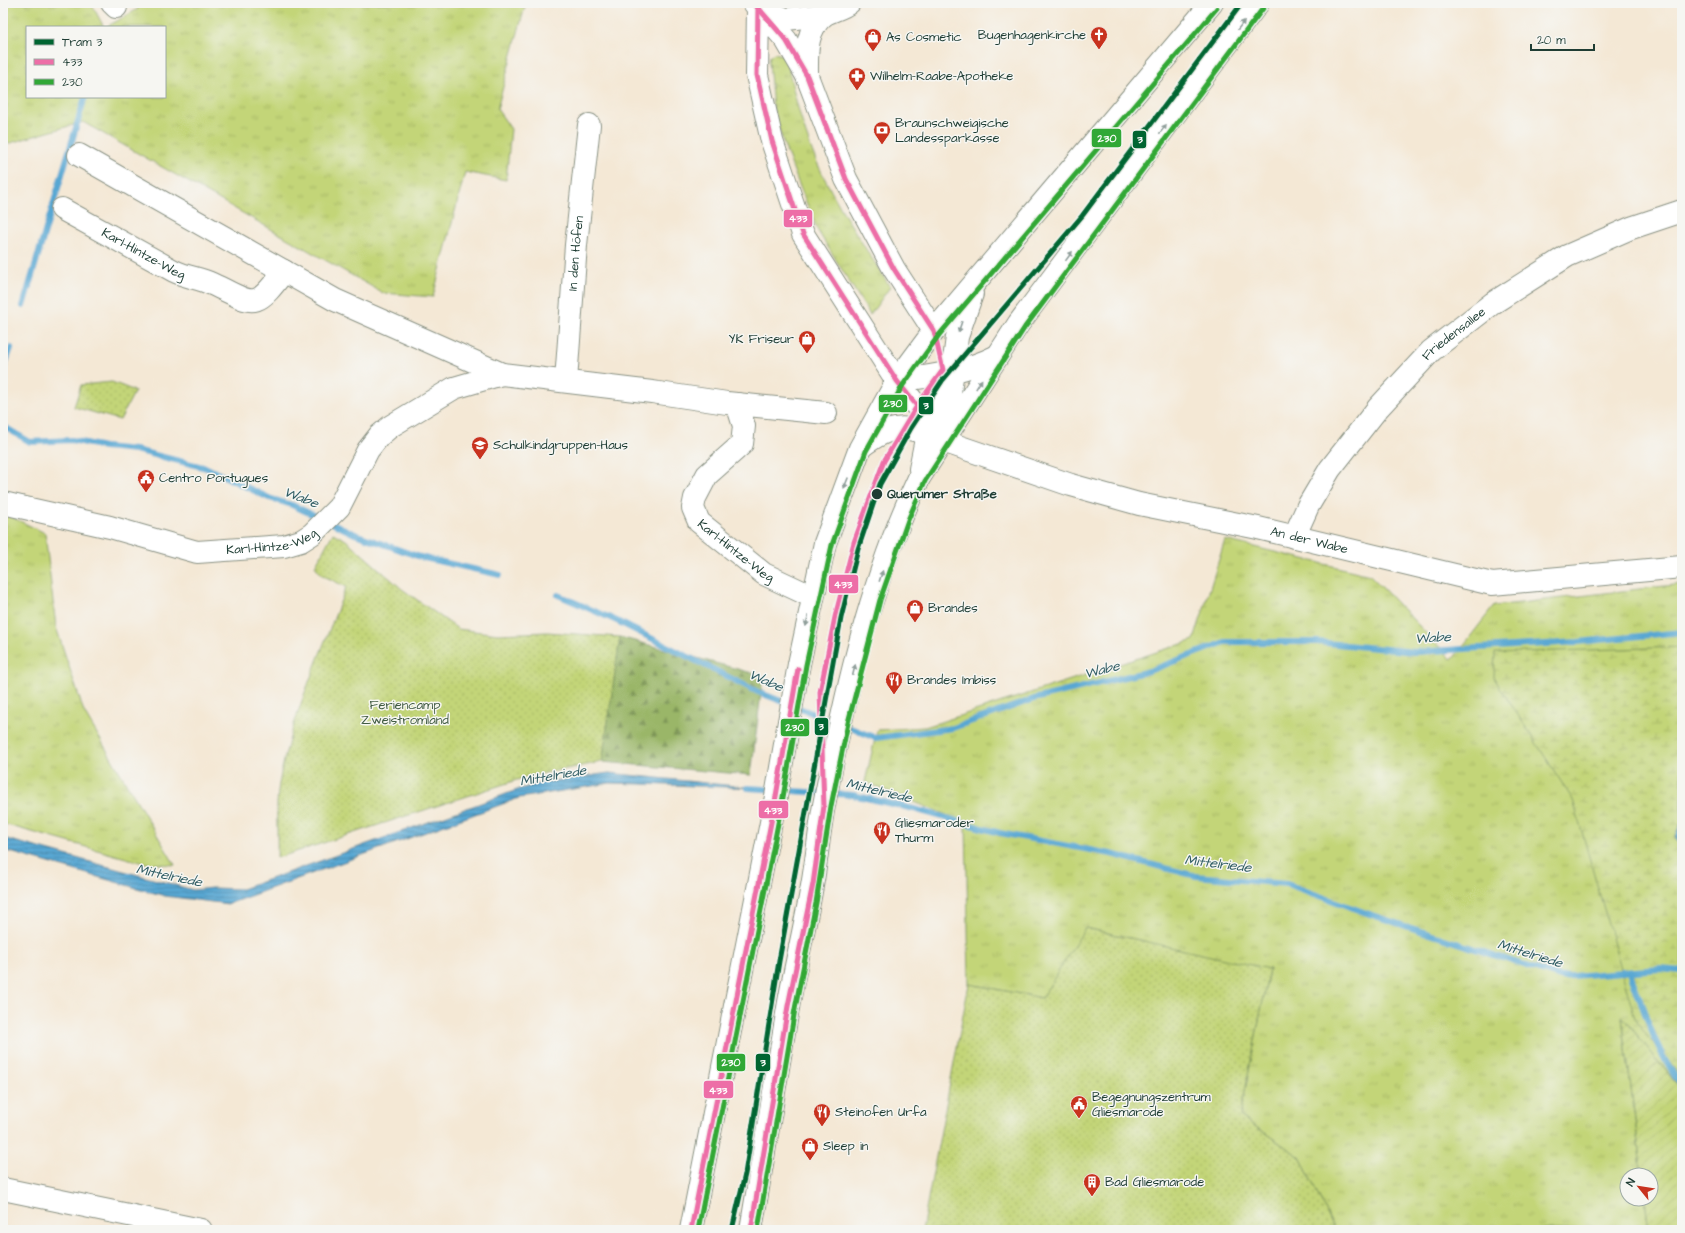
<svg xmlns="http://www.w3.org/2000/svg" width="1685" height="1233" font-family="'Architects Daughter',sans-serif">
	<defs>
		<pattern id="grass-tufts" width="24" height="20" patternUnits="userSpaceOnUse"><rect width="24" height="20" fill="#c3d578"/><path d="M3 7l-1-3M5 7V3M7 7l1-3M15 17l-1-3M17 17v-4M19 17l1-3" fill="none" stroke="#a7b868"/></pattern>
		<pattern id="forest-firs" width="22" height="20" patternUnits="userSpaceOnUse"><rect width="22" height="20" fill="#9ab668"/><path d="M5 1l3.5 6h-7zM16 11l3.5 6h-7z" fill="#7d9556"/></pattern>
		<pattern id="wetland-marsh" width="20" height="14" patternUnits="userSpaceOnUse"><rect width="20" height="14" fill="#c3d578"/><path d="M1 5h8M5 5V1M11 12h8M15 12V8" fill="none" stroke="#a7b868"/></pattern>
		<pattern id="park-dots" width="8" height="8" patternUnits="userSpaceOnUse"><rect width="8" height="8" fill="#c3d578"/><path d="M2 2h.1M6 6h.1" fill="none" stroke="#a7b868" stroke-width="1.8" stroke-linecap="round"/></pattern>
		<pattern id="garden-furrows" width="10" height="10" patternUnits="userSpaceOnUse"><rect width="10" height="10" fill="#c3d578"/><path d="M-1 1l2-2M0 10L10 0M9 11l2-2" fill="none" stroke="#a7b868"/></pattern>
		<pattern id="water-rules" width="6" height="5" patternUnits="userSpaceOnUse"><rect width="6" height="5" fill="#59a7d3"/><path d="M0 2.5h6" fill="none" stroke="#4989ac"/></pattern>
	</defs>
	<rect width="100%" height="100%" fill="#f6f6f2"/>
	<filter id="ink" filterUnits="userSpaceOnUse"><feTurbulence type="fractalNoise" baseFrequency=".025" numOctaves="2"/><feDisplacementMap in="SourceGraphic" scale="8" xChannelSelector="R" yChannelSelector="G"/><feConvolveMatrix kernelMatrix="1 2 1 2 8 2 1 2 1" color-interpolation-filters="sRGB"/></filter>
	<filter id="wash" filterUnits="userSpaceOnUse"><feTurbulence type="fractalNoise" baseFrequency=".012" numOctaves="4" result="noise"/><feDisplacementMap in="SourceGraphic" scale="16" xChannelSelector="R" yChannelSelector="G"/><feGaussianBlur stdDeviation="0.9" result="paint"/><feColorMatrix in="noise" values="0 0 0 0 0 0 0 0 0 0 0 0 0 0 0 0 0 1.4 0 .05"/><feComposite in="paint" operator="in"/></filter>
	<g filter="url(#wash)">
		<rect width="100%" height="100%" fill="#f4e8d5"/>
		<g fill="url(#grass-tufts)" stroke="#718956">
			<polygon points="3,3 91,3 104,27 27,27 27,97 165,97 165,27 106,27 138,9 135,3 526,3 497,109 511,129 506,180 465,172 433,297 383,293 83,122 3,145"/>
			<path d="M774 53 783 55 787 62C794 94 802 127 815 158 835 204 864 245 890 287L870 315 818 231 798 182 783 142 773 108 769 62 770 56Z"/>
			<polygon points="3,513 45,533 56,627 84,712 175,865 144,863 3,824"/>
			<polygon points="1225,540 1370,575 1452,660 1494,606 1682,584 1682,1090 1622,1017 1642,1175 1627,1175 1627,1199 1645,1199 1649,1230 1335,1230 1300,1157 1240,1116 1269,970 1086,928 1042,998 969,984 966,823 865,782 877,730 925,727 1194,640"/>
		</g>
		<polygon fill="url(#forest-firs)" stroke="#5c7a4e" points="620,637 763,676 751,775 602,762"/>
		<polygon fill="url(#wetland-marsh)" stroke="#718956" points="1682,647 1682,823 1675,836 1682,851 1682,1078 1636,1022 1573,800 1494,678 1495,653"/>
		<g fill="url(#park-dots)" stroke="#718956">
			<polygon points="112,382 135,391 120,420 74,407 81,385"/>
			<path d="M333 533 346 540 402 589 458 629 498 634 547 632 620 637 602 762 529 776 277 858C278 835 275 807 279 784 291 716 322 652 346 587L322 575 315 566Z"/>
			<polygon points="1085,928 1269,969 1240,1116 1300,1157 1335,1230 922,1230 969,984 1042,998"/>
		</g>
		<polygon fill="url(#garden-furrows)" stroke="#718956" points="1622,1016 1682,1091 1682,1230 1649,1230 1645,1199 1651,1199 1651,1175 1642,1175"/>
		<g fill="url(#water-rules)" stroke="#3c7284">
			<polygon points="609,773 755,788 610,783 519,798 228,904 165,896 3,850 3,838 193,890 212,888 242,889 520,789 547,782"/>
			<polygon points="1682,823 1682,851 1675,836"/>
		</g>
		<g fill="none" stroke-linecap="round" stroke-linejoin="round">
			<g stroke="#59a7d3" stroke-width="6">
				<polyline points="23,306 85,97"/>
				<polyline points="3,370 11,348"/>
				<polyline points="3,426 30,442 72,440 104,447 135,450 207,468 269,498 292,505 322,519"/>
				<polyline points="330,522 355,534 420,557 500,575"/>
				<polyline points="558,595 617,621 758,692 876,738 953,728 1034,699 1149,671 1225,642 1317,642 1415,652 1578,642 1682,632"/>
				<polyline points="748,788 853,795 914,809 1000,833 1111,854 1196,876 1287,884 1372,915 1560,977 1660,969 1682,971"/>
				<path d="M1630 972C1644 1010 1656 1053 1682 1086"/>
			</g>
		</g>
	</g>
	<g filter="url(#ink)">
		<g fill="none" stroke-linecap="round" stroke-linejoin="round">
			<g stroke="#8a9284" stroke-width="24">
				<g id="minor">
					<polyline points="112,3 116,7"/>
					<polyline points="758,8 786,19 824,15"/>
					<path d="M807 76C807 54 805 30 824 15 832 10 842 9 849 3"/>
					<polyline points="79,155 335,300 502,374 652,392 727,403 826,413"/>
					<path id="s1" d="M62 209 174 271C186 277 199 278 212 284 254 303 253 313 284 271"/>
					<path id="s2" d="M566 381 576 245 589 125"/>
					<path id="s3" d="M737 404 744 426 742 444 707 475 695 498 693 508 699 522 764 574 813 597"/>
					<path id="s4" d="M943 441 1071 485 1139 504 1258 528 1492 584 1682 567"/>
					<path id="s5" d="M3 503 110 527 197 552 284 546 301 541 312 534 339 507 368 450 379 436 391 426 454 388 502 374"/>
					<path id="s6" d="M1294 537 1308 506 1330 469 1378 408 1431 351 1493 303 1567 256 1631 228 1682 211"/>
					<polyline points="3,1189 201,1230"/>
				</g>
			</g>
			<g stroke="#8a9284" stroke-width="24">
				<g id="tertiary">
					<polyline points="754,3 786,40 807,76 846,179 894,269 934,331"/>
					<polyline points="758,8 757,75 772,141 803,234 897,381"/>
				</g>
			</g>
			<g stroke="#8a9284" stroke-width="24">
				<g id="primary">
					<path d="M897 381C932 376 965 372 997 356"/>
					<polyline points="897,381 937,432"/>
					<polyline points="945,432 957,337 972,294"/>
					<path d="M862 446C894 423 905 424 941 440"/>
					<polyline points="920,469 927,434 939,394"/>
					<polyline points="691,1230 775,802 799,664 825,543 860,448 897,381 934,331 1212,3"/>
					<path d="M751 1230C764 1156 775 1082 788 1008 795 967 805 927 812 886 817 859 819 832 824 805 845 695 870 581 919 478L1019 323 1258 3"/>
				</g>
			</g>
			<use href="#minor" stroke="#fff" stroke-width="22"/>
			<use href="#tertiary" stroke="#fff" stroke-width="22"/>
			<use href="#primary" stroke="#fff" stroke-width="22"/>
			<g stroke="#f6f6f2" stroke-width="8">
				<g id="bus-1">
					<polyline points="754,3 758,8 757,75 772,141 803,234 897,381 917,406"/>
					<polyline points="691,1230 775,802 798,669"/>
					<polyline points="751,1230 788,1006 813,884 824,806 820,692 835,617 854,542 884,461 917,406 943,370 934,331 894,269 846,179 807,76 786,40 754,3"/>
				</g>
			</g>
			<g stroke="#f6f6f2" stroke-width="8">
				<g id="bus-2">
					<polyline points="698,1230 782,803 806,665 832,545 866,451 903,385 939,335 1217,8"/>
					<polyline points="758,1230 795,1009 816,903 831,806 848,723 880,600 908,520 925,481 1025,327 1264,7"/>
				</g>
			</g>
			<use href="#bus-1" stroke="#ed6ea7" stroke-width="5"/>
			<use href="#bus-2" stroke="#31a836" stroke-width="5"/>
			<g stroke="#f6f6f2" stroke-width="8">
				<polyline id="tram-1" points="732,1230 745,1174 779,961 841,618 858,549 880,484 911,428 942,381 1082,216 1242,3"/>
			</g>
			<use href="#tram-1" stroke="#006531" stroke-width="5"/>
		</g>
		<defs><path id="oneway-solid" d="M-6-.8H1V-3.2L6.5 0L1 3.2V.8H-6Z"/></defs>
		<g fill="#8f9e9a">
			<use href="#oneway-solid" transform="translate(1241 25) rotate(-53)"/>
			<use href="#oneway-solid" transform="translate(1163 129) rotate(-53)"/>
			<use href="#oneway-solid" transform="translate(1069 256) rotate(-54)"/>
			<use href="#oneway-solid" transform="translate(960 327) rotate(109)"/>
			<use href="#oneway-solid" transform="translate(979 384) rotate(-58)"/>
			<use href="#oneway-solid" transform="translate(846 483) rotate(112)"/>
			<use href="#oneway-solid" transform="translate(881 576) rotate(-72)"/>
			<use href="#oneway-solid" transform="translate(807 621) rotate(102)"/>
			<use href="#oneway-solid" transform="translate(854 670) rotate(-76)"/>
		</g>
	</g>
	<defs>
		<g id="church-pin" transform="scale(0.9)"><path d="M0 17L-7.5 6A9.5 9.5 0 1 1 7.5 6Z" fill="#c8321e" stroke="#f6f6f2"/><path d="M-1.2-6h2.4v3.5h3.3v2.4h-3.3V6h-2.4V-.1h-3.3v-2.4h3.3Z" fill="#fff"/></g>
		<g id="shop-pin" transform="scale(0.9)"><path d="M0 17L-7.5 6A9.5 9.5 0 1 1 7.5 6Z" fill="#c8321e" stroke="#f6f6f2"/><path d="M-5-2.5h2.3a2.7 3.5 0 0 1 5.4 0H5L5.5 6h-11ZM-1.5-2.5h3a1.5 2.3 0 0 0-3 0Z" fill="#fff"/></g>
		<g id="pharmacy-pin" transform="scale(0.9)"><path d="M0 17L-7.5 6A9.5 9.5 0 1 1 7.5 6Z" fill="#c8321e" stroke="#f6f6f2"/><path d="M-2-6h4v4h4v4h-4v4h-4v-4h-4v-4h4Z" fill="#fff"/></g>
		<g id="bank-pin" transform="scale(0.9)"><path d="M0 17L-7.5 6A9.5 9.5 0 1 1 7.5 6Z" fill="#c8321e" stroke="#f6f6f2"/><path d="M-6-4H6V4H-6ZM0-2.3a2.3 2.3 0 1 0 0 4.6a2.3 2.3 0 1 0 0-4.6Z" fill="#fff"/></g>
		<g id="school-pin" transform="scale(0.9)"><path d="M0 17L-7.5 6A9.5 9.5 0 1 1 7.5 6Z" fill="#c8321e" stroke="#f6f6f2"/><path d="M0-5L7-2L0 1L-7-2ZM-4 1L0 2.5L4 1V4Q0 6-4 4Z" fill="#fff"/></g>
		<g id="civic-pin" transform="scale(0.9)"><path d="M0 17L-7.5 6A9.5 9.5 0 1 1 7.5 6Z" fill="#c8321e" stroke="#f6f6f2"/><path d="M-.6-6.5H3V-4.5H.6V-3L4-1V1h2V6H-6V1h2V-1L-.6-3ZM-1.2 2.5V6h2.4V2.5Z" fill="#fff"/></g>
		<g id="restaurant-pin" transform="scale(0.9)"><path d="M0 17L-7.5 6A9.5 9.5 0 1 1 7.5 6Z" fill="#c8321e" stroke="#f6f6f2"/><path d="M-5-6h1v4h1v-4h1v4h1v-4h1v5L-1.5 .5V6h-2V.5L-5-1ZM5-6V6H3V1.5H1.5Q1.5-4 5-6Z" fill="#fff"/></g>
		<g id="building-pin" transform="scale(0.9)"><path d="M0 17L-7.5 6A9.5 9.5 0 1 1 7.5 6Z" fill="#c8321e" stroke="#f6f6f2"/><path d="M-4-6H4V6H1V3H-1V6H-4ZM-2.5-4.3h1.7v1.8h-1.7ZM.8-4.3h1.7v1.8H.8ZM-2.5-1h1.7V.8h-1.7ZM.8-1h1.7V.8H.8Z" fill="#fff"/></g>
	</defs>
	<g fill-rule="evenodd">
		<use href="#church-pin" x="1099" y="35"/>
		<use href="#shop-pin" x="873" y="37"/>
		<use href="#pharmacy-pin" x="857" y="76"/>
		<use href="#bank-pin" x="882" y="130"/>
		<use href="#shop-pin" x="807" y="339"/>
		<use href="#school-pin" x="480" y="445"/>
		<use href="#civic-pin" x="146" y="478"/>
		<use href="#shop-pin" x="915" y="608"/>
		<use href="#restaurant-pin" x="894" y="680"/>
		<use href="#restaurant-pin" x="882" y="830"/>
		<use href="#civic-pin" x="1079" y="1104"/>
		<use href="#restaurant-pin" x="822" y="1112"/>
		<use href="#shop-pin" x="810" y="1146"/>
		<use href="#building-pin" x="1092" y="1182"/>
	</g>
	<circle fill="#1f3d34" stroke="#f6f6f2" stroke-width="1.5" cx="877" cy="494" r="6"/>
	<g text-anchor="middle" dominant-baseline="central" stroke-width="3" stroke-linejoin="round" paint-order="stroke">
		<g font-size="13" fill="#1f3d34" stroke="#f6f6f2" text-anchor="start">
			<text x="1086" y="35" text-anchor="end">Bugenhagenkirche</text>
			<text x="886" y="37">As Cosmetic</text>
			<text x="870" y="76">Wilhelm-Raabe-Apotheke</text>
			<text x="895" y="123">Braunschweigische<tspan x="895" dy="15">Landessparkasse</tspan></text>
			<text x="794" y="339" text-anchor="end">YK Friseur</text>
			<text x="493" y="445">Schulkindgruppen-Haus</text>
			<text x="159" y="478">Centro Portugues</text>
			<text x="928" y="608">Brandes</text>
			<text x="907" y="680">Brandes Imbiss</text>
			<text x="895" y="823">Gliesmaroder<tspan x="895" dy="15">Thurm</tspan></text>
			<text x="1092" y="1097">Begegnungszentrum<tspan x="1092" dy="15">Gliesmarode</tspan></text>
			<text x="835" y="1112">Steinofen Urfa</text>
			<text x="823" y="1146">Sleep in</text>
			<text x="1105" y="1182">Bad Gliesmarode</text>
		</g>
		<g font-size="13" fill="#1f3d34" stroke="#f6f6f2">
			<text stroke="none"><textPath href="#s1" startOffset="93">Karl-Hintze-Weg</textPath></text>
			<text stroke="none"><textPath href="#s2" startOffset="128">In den Höfen</textPath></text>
			<text stroke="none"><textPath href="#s6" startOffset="261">Friedensallee</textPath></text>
			<text stroke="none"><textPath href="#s5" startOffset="276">Karl-Hintze-Weg</textPath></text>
			<text stroke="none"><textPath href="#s4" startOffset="380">An der Wabe</textPath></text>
			<text stroke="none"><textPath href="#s3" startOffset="186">Karl-Hintze-Weg</textPath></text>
		</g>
		<g font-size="13" font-weight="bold" fill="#1f3d34" stroke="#f6f6f2" text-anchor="start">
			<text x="887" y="494">Querumer Straße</text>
		</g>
		<g font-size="13" fill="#405b42" stroke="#f6f6f2">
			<text x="405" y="705">Feriencamp<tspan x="405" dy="15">Zweistromland</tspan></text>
		</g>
		<g font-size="14" font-style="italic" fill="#305d64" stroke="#f6f6f2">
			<text transform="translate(301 498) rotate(21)">Wabe</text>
			<text transform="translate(1433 638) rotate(-3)">Wabe</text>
			<text transform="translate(1102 670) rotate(-14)">Wabe</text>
			<text transform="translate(766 681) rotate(24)">Wabe</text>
			<text transform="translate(553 776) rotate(-10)">Mittelriede</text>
			<text transform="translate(879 791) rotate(13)">Mittelriede</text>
			<text transform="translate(1218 864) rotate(7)">Mittelriede</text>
			<text transform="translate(169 876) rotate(12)">Mittelriede</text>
			<text transform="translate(1530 954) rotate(17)">Mittelriede</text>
		</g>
	</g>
	<g stroke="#f6f6f2" stroke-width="1.5">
		<rect x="1091" y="128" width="31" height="20" rx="4" fill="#31a836"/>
		<rect x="1132" y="130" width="15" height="19" rx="4" fill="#006531"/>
		<rect x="783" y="209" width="30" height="19" rx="4" fill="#ed6ea7"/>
		<rect x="878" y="394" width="30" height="19" rx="4" fill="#31a836"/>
		<rect x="918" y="396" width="16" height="19" rx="4" fill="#006531"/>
		<rect x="828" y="574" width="31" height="20" rx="4" fill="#ed6ea7"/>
		<rect x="814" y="717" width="15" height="19" rx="4" fill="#006531"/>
		<rect x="780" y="718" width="30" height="19" rx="4" fill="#31a836"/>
		<rect x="758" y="800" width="31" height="19" rx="4" fill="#ed6ea7"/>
		<rect x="755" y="1053" width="16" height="19" rx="4" fill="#006531"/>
		<rect x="716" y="1053" width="30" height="19" rx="4" fill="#31a836"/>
		<rect x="703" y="1080" width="31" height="19" rx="4" fill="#ed6ea7"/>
	</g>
	<g font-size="11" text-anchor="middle" font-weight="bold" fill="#fff">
		<text x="1107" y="142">230</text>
		<text x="1140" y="143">3</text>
		<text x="798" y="222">433</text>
		<text x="893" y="407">230</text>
		<text x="926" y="409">3</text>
		<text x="843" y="588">433</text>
		<text x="821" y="730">3</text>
		<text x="795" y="731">230</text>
		<text x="773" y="814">433</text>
		<text x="763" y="1066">3</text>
		<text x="731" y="1066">230</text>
		<text x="718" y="1094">433</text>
	</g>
	<rect width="1685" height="1233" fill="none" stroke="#f6f6f2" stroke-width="16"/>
	<rect x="26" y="26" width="140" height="72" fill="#f6f6f2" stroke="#a0aca6"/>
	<rect x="34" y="39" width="20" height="6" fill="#006531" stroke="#a0aca6"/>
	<text x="62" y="46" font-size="12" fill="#1f3d34">Tram 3</text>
	<rect x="34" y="59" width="20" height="6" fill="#ed6ea7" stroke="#a0aca6"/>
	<text x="62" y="66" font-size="12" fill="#1f3d34">433</text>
	<rect x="34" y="79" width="20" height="6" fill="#31a836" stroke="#a0aca6"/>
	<text x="62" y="86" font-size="12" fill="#1f3d34">230</text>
	<g transform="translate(1639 1187) rotate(300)"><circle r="19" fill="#f6f6f2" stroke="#a0aca6"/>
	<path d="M0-3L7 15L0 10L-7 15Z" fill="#c8321e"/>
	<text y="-6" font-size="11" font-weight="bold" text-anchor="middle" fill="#1f3d34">N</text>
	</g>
	<path d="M1531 44v6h63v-6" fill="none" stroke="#1f3d34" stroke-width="2"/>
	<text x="1537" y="44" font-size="12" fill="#1f3d34" stroke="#f6f6f2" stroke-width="3" paint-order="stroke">20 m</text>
</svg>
